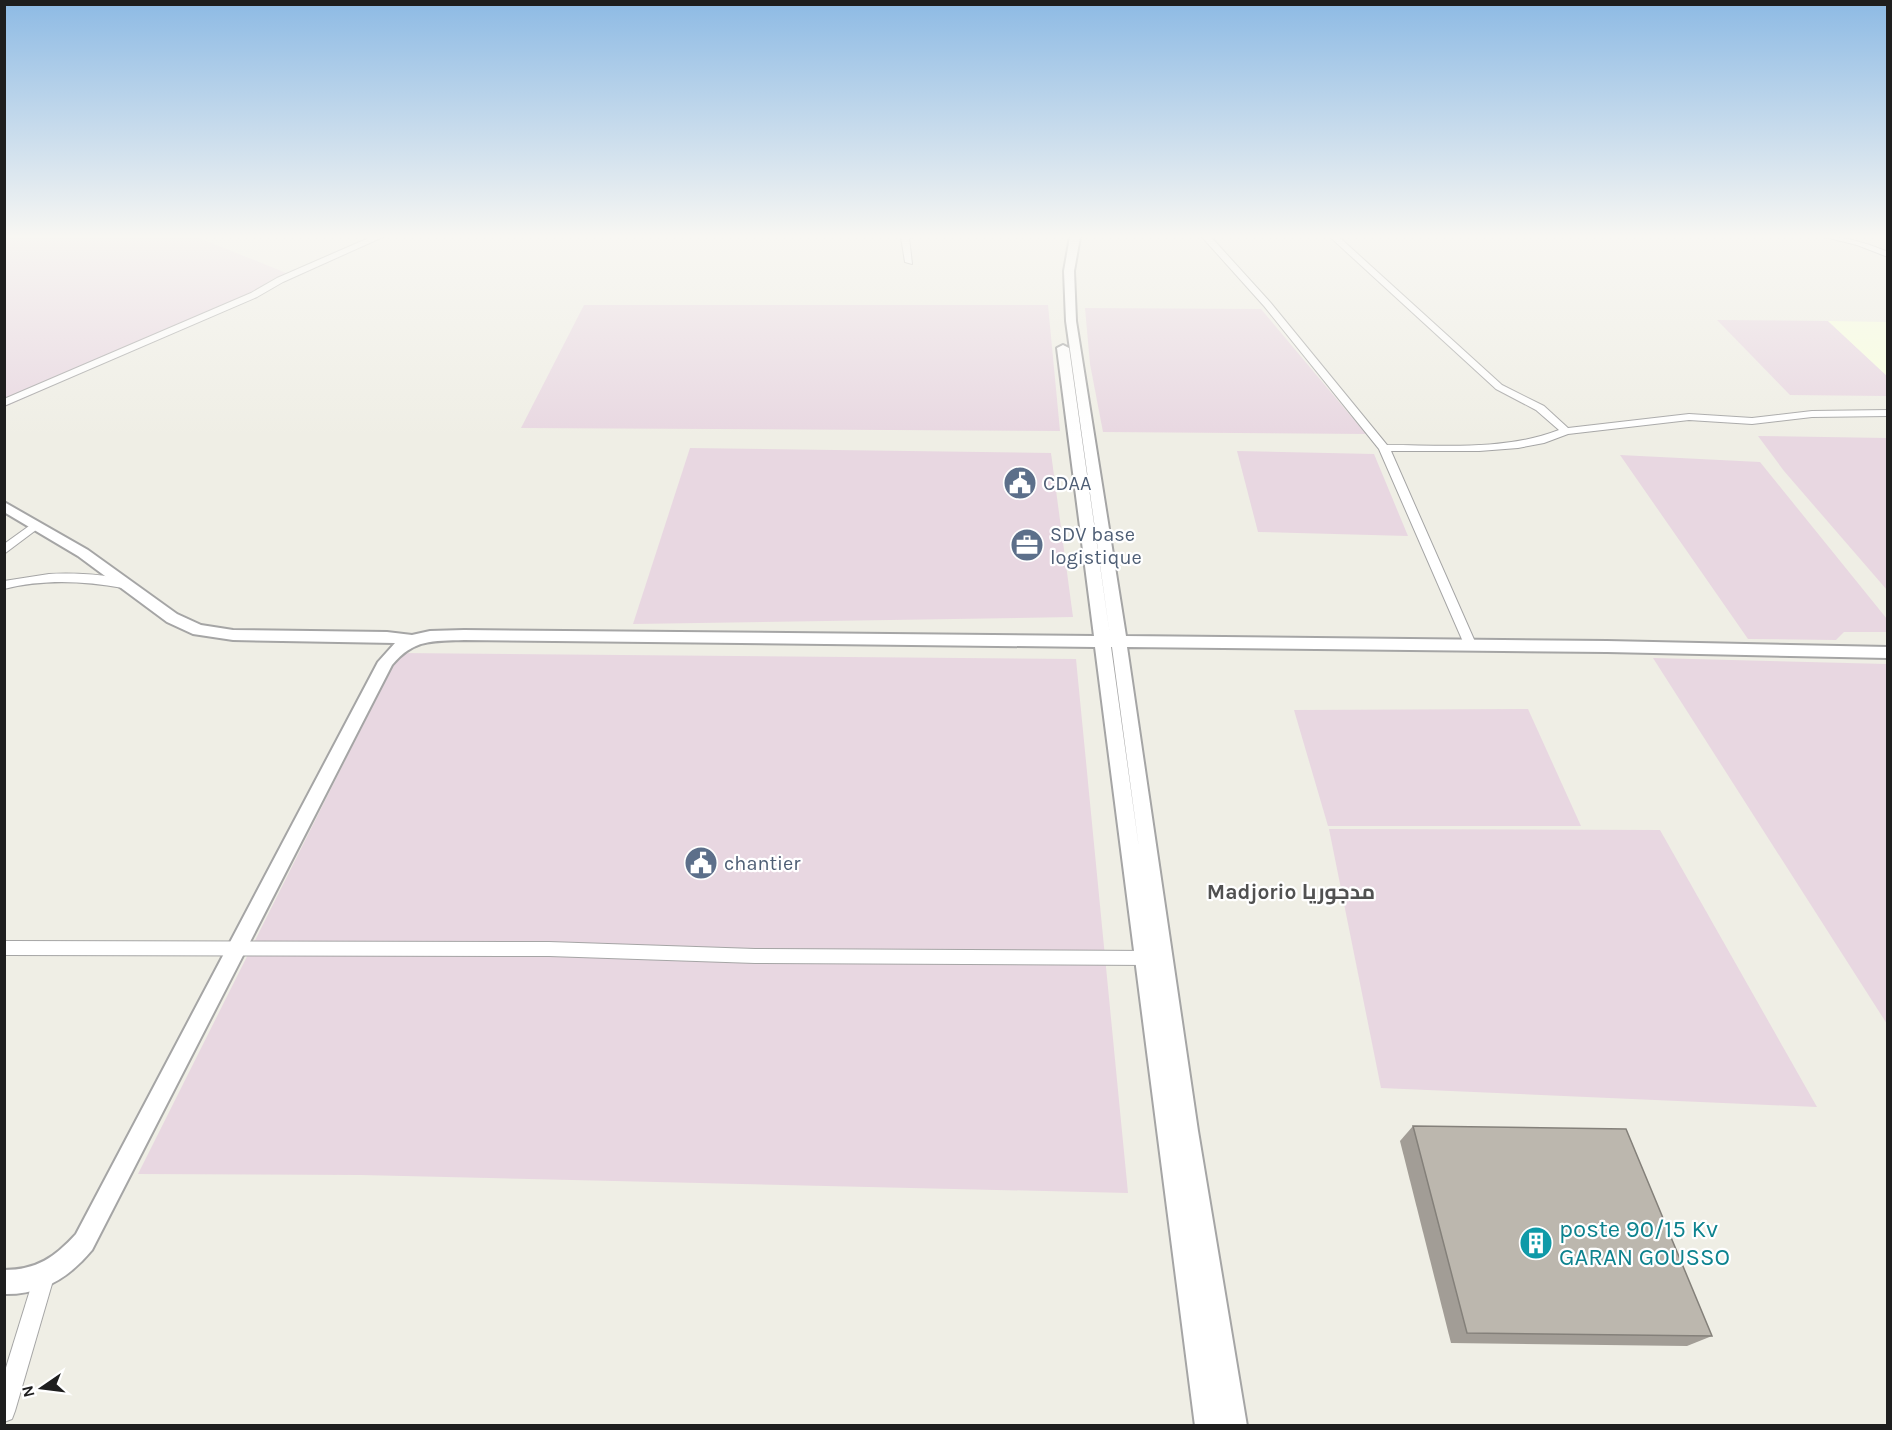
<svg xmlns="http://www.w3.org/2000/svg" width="1892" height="1430" font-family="Karla,Cairo,sans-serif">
	<rect width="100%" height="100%" fill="#efeee5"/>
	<g fill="#e8d7e1">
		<polygon points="4,237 197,237 296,277 5,407"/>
		<polygon points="584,305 1048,305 1060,431 521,428"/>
		<polygon points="1085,308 1261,309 1366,434 1103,432 1090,364"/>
		<polygon points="1717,320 1828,321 1887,376 1887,396 1790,395"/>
		<polygon points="1758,436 1887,438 1887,590 1784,471"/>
		<polygon points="690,448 1051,453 1073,617 633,624"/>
		<polygon points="1237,451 1374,454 1408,536 1258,532"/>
		<polygon points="1620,455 1760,462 1887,619 1887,632 1844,632 1836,640 1748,639"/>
		<polygon points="399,653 1076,659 1128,1193 361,1175 138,1174"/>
		<polygon points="1653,658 1887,664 1887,1024"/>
		<polygon points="1528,709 1581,826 1328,826 1294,710"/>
		<polygon points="1329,829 1660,830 1817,1107 1381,1088"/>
	</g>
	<polygon fill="#f8ffde" points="1828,321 1887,322 1887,376"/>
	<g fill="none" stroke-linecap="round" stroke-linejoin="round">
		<g stroke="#a5a5a5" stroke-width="2">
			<g id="minor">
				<polygon points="371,237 383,237 283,282 257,297 4,406 4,399 251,293 277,278"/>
				<polygon points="901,237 909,237 912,264 905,262"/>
				<path d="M1202 237H1211L1270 302 1387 445C1444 445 1505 451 1559 430L1536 410 1496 389 1330 237H1339L1502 385 1544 406 1568 428 1689 414 1752 418 1812 411 1888 410V416L1812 417 1752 424 1689 420 1568 434 1544 443 1518 448 1479 451H1391L1476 644 1470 648 1464 644 1379 449 1264 306Z"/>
				<path d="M1825 237C1848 237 1866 243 1888 252V257L1857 245Z"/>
				<polygon points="36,521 42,525 40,527 4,554 4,544"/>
				<path d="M49 574C66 573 117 573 129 584L123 588C83 581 44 579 4 589V581Z"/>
				<polygon points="4,941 549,942 755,949 1151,951 1157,953 1159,958 1157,963 1151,965 755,963 549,956 4,955"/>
				<polygon points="44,1267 51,1270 54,1277 15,1411 12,1419 4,1422 4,1374 34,1277 37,1270"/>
			</g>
		</g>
		<g stroke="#a5a5a5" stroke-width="4">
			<path id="tertiary" d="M1070 237H1080L1074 271 1076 321 1126 636 1607 641 1888 647V658L1607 652 1127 647 1198 1131 1247 1426H1195L1095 647 464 640C432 641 414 639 392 665L92 1250C69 1278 41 1295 4 1294V1270C37 1270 55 1257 76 1234L378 662 395 643 233 640 193 634 167 622 78 556 4 512V502L88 550 177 614 201 625 233 630 387 632 412 635 430 631 464 630 1094 636 1057 348 1063 345 1069 348 1110 636 1066 321 1064 271ZM1111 647H1112L1139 848Z"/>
		</g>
		<use href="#minor" fill="#fff" fill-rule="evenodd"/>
		<use href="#tertiary" fill="#fff" fill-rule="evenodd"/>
	</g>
	<polygon fill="#a29d96" points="1413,1126 1712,1336 1687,1346 1451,1343 1400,1141"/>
	<polygon fill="#bcb7ae" stroke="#84807a" stroke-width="1.5" points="1413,1126 1626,1129 1712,1336 1467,1333"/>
	<linearGradient id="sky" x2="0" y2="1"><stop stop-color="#8dbae4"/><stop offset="0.54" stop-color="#f8f7f3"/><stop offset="1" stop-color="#f8f7f3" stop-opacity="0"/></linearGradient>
	<rect width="1892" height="438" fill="url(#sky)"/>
	<defs>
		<g id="civic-disc" transform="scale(1.725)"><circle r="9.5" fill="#5c6f8a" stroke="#fff"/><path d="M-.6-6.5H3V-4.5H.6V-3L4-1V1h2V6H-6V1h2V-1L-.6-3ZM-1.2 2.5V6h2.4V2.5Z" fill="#fff"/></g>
		<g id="office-disc" transform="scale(1.725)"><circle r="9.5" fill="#5c6f8a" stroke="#fff"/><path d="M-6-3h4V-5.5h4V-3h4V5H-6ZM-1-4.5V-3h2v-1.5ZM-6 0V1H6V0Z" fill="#fff"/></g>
		<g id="building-disc" transform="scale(1.725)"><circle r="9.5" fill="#0f9aa8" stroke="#fff"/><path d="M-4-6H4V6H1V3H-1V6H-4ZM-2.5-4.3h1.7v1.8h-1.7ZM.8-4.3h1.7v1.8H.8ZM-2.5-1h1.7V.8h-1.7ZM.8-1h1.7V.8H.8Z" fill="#fff"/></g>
	</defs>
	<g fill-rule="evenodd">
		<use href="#civic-disc" x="1020" y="483"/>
		<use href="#office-disc" x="1027" y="545"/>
		<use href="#civic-disc" x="701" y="863"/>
		<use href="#building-disc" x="1536" y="1243"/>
	</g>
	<g text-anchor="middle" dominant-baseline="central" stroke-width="4.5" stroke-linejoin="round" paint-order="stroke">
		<g font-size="20" fill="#4e5e75" stroke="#fff" text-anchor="start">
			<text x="1043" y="483">CDAA</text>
			<text x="1050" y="534">SDV base<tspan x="1050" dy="23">logistique</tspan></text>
			<text x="724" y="863">chantier</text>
		</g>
		<g font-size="21" font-weight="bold" fill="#515151" stroke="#fff">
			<text x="1291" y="892">Madjorio مدجوريا</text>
		</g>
		<g font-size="24" fill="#0d838f" stroke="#fff" text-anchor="start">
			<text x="1559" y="1229">poste 90/15 Kv<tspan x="1559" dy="28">GARAN GOUSSO</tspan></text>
		</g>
	</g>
	<rect width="1892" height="1430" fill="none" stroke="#1e1e1e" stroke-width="12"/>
	<g transform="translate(42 1388) rotate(256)" stroke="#ffffff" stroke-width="4.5" paint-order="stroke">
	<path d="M0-4.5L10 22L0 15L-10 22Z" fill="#1e1e1e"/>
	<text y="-9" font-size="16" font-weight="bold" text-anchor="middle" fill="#1e1e1e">N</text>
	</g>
</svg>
